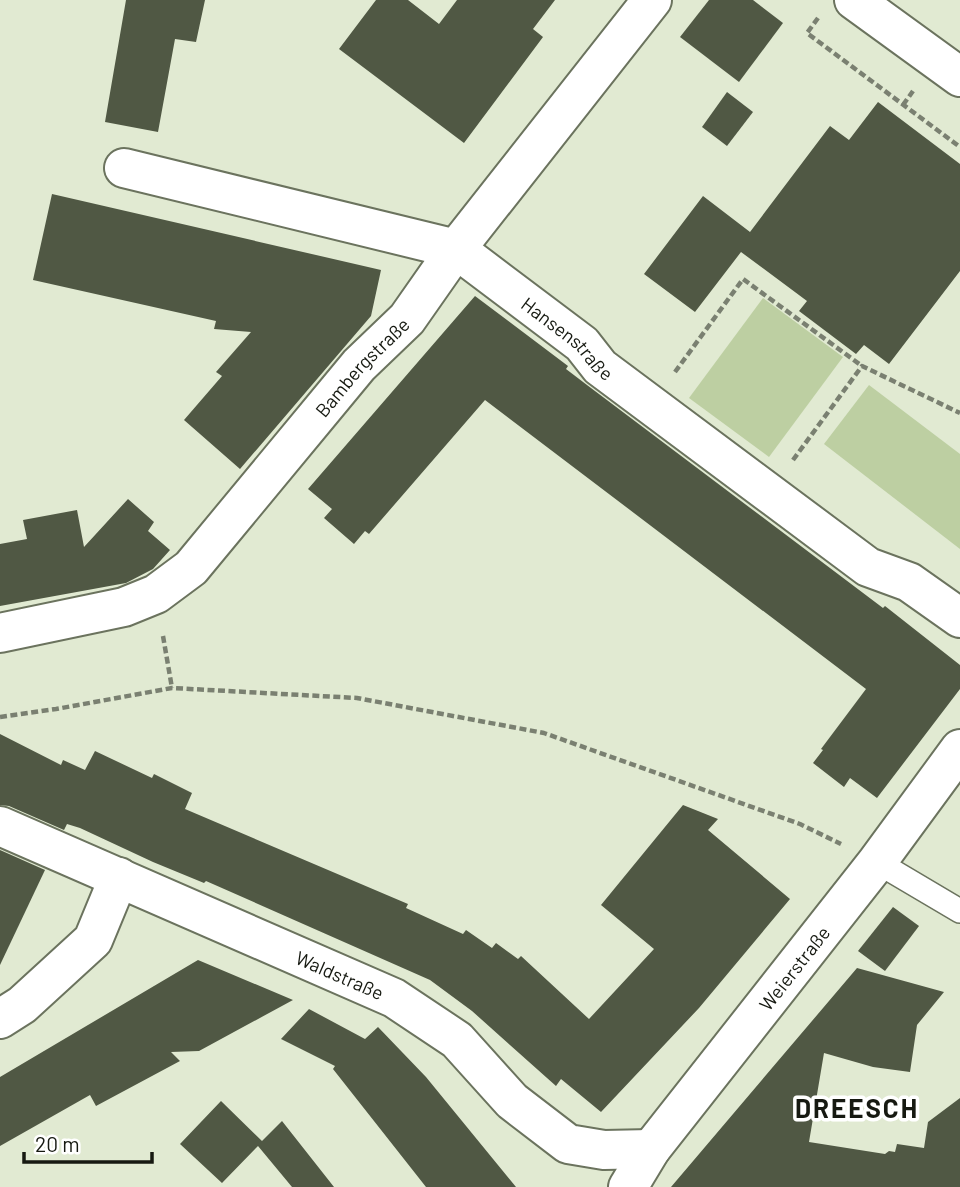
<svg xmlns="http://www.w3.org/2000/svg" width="960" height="1187" font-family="Barlow,sans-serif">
	<rect width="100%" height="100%" fill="#e1ead2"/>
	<g fill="#bdcfa2">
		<polygon points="763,298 843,357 769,457 689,398"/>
		<polygon points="869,385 960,454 960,549 824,444"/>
	</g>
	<g fill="#505844">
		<polygon points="126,0 205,0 196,42 175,39 158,132 105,122"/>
		<polygon points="376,0 408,0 439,24 457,0 555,0 533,29 543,37 464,143 339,49"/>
		<polygon points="709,0 753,0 783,23 739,82 680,37"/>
		<polygon points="727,92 753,112 727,146 702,127"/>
		<polygon points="878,102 960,164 960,271 889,364 864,345 856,354 799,311 807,301 741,252 695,312 644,274 703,196 750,232 830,126 849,140"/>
		<polygon points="52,194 381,270 371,316 240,469 184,420 222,376 216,372 251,332 214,329 216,321 33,280"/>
		<polygon points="475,296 568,366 566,369 587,385 883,608 885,606 960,665 960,689 877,798 850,778 844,787 813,763 823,750 821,749 866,689 485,400 369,534 365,531 354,544 324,518 332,509 308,489"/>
		<polygon points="128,499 154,522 148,531 170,550 153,569 126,583 0,606 0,544 27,539 23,520 77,510 84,547"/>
		<polygon points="0,734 61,765 63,760 85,770 95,751 152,778 154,774 192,793 185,809 408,904 406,908 463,934 466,930 492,948 496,943 518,959 521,956 589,1019 654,949 601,905 683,805 718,819 708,830 790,899 699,1008 601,1112 561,1079 556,1086 472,1011 430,980 206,881 204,883 153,862 80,828 67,824 64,830 9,806 0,805"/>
		<polygon points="0,850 45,870 0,965"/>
		<polygon points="893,907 919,926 885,971 858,951"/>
		<polygon points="198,960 293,1000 199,1051 171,1052 180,1061 96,1106 90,1095 0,1146 0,1077"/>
		<polygon points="857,968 944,992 917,1025 910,1072 873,1067 824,1053 809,1142 885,1154 889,1151 895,1152 897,1144 924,1148 928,1122 960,1098 960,1187 671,1187"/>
		<polygon points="309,1009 365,1039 378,1027 426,1077 516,1187 426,1187 333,1069 335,1066 281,1039"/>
		<polygon points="221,1101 262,1141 282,1121 334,1187 292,1187 258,1146 222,1183 180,1144"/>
	</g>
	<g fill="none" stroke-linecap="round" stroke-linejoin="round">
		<g stroke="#6b735e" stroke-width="26">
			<polyline id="service" points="877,862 960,911"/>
		</g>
		<g stroke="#6b735e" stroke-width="42">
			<g id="minor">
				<polyline points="854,0 960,77"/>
				<path id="s1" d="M124 168 456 249 582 344 600 367 868 567 909 582 960 618"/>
				<path id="s2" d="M0 633 124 607 156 594 191 568 359 365 407 319 456 249 652 0"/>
				<path id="s3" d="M0 826 394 998 457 1040 512 1101 568 1144 604 1150 651 1149"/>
				<polyline points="0,1019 22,1005 93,940 119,877"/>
				<path id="s4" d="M628 1187 651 1149 877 862 960 749"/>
			</g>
		</g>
		<g stroke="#7a8071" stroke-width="4.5" stroke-dasharray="7 3.5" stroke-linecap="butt">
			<polyline points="818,18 807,33 960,147"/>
			<polyline points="903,105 913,91"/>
			<polyline points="675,372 743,279 862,366"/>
			<polyline points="793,460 862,366 960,413"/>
			<polyline points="163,636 172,688"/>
			<polyline points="0,717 56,709 172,688 357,698 544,733 800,824 841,844"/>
		</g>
		<use href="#service" stroke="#fff" stroke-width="23"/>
		<use href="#minor" stroke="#fff" stroke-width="38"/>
	</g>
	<g text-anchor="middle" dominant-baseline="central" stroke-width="7" stroke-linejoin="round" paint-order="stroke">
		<g font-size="19" fill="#161911" stroke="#fff">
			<text stroke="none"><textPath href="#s1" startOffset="485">Hansenstraße</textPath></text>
			<text stroke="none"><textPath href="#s2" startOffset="469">Bambergstraße</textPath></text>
			<text stroke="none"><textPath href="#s4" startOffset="275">Weierstraße</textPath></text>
			<text stroke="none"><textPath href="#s3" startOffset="371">Waldstraße</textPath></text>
		</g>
		<g font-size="26" font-weight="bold" letter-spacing="2" fill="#161911" stroke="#fff">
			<text x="857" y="1107">DREESCH</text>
		</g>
	</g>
	<path d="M24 1152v10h128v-10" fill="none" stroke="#161911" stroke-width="3.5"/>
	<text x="35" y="1152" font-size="21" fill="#161911" stroke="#ffffff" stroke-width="5" paint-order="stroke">20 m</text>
</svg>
